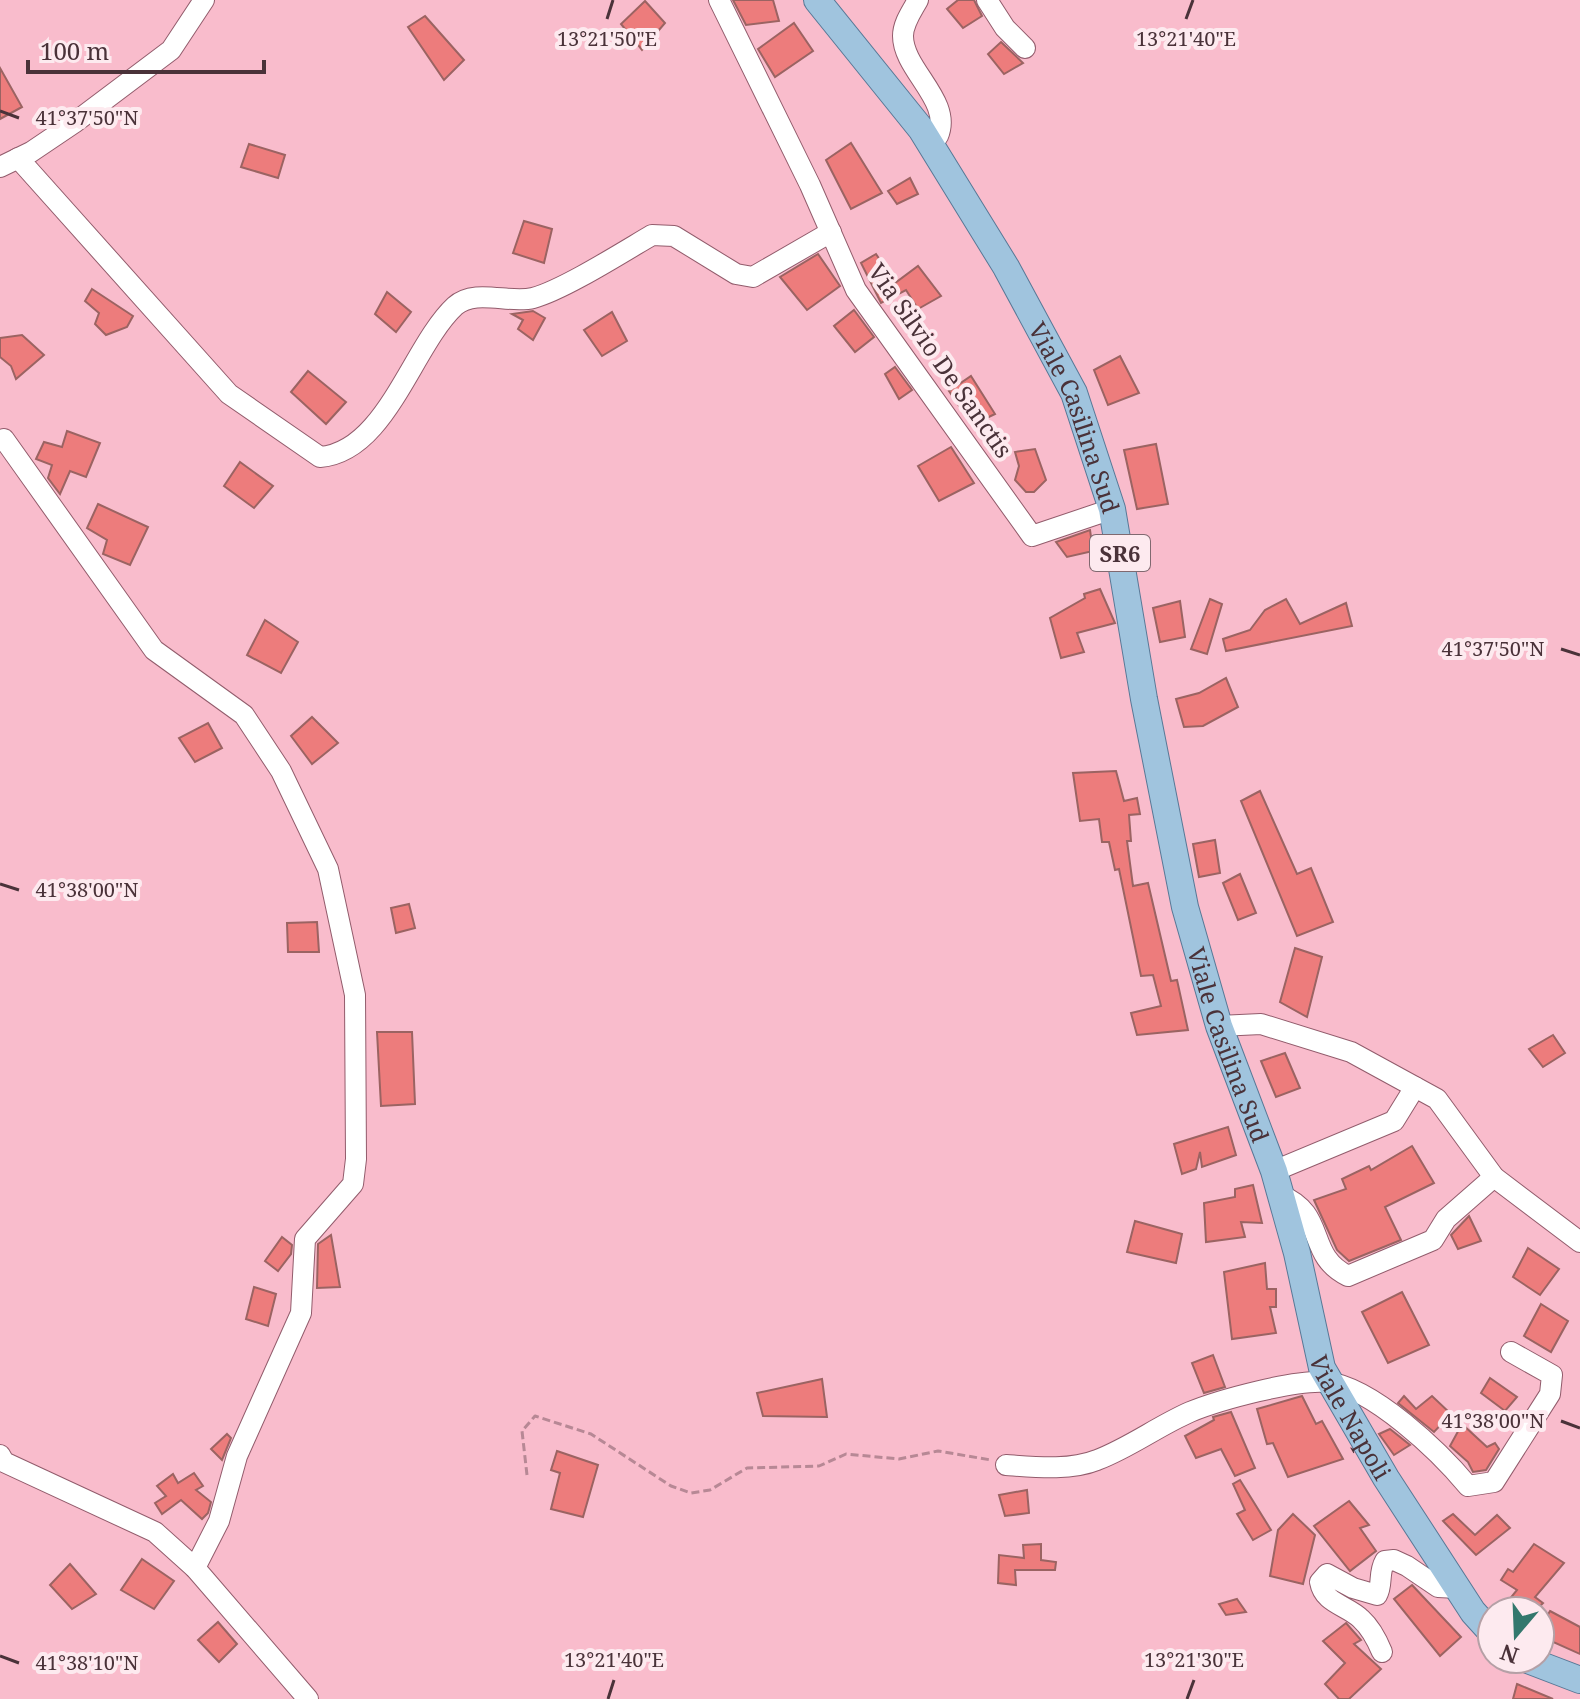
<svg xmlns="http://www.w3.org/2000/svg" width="1580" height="1699" font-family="'Noto Serif',serif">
	<rect width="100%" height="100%" fill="#f9bccc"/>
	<g fill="#ed7c7c" stroke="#9b6362" stroke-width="2">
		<polygon points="733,0 773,0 779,21 746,25"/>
		<polygon points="958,0 974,0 982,16 963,28 947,9"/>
		<polygon points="645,1 665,23 642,50 621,24"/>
		<polygon points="425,16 464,60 444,80 408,27"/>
		<polygon points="794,23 813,51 775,77 758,49"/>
		<polygon points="1001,42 1023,63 1004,74 988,54"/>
		<polygon points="0,68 22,107 0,119"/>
		<polygon points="851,143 882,193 851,209 826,160"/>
		<polygon points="249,144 285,155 278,178 241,167"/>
		<polygon points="910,178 918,194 897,204 888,191"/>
		<polygon points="524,221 552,229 544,263 513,253"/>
		<polygon points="818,254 840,286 807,310 780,277"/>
		<polygon points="876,254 895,283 918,266 941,296 918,309 906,290 881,303 861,263"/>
		<polygon points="92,289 133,316 127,327 106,335 95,324 99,313 85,301"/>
		<polygon points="387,292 411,312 396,332 375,314"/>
		<polygon points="854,310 874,337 855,352 834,326"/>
		<polygon points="533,311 545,318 533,340 518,329 523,320 512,314"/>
		<polygon points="612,312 627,341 602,356 584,330"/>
		<polygon points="22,335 44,355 16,379 11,366 0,357 0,338"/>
		<polygon points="1120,356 1139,393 1108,405 1094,370"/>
		<polygon points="895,367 912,390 899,399 885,374"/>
		<polygon points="308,371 346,402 326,424 291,392"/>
		<polygon points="971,376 995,414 972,425 949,391"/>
		<polygon points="67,431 100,443 86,477 70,471 60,494 48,478 52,465 36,459 44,442 62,447"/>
		<polygon points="1156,444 1168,504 1137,509 1124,450"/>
		<polygon points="951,447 974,483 939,501 918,466"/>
		<polygon points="1035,449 1046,480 1034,492 1026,492 1015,480 1019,466 1015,452"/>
		<polygon points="240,462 273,486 254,508 224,486"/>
		<polygon points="98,504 148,527 130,565 103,554 107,540 87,528"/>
		<polygon points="1090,530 1093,551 1067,557 1056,542"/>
		<polygon points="1100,589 1115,623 1077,633 1084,652 1061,658 1050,618 1085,598 1084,594"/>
		<polygon points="1210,599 1222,604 1207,654 1191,649"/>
		<polygon points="1286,599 1300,624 1346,603 1352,626 1226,651 1223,639 1250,630 1265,610"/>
		<polygon points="1180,601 1185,637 1160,642 1153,608"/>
		<polygon points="265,620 298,642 281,673 247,655"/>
		<polygon points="1226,678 1238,707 1203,726 1184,727 1176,699 1199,693"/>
		<polygon points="312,717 338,743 312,764 291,736"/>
		<polygon points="208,723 222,748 195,762 179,738"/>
		<polygon points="1116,771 1124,801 1137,798 1140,814 1129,815 1131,841 1127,841 1133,886 1148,883 1171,981 1177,980 1188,1030 1137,1035 1131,1013 1161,1006 1153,975 1141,976 1119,869 1115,870 1109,842 1102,842 1099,819 1080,821 1073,773"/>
		<polygon points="1260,791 1297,874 1311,868 1333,922 1297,936 1241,801"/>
		<polygon points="1215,840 1220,873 1199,877 1193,844"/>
		<polygon points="1240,874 1256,913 1238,920 1223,883"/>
		<polygon points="409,904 415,928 396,933 391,908"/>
		<polygon points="317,922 319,952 288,952 287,923"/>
		<polygon points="1295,948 1322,957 1307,1017 1280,1002"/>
		<polygon points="377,1032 412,1032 415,1104 381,1106"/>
		<polygon points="1553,1035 1565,1053 1543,1067 1529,1049"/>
		<polygon points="1285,1053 1300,1088 1276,1097 1261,1061"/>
		<polygon points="1228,1127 1236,1155 1202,1167 1200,1152 1196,1169 1182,1174 1174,1144"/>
		<polygon points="1412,1146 1434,1183 1385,1207 1401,1240 1349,1261 1337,1250 1314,1200 1346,1189 1342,1179 1369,1166 1371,1170"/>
		<polygon points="1253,1185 1262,1223 1241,1222 1245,1237 1206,1242 1204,1203 1235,1197 1235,1189"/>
		<polygon points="1469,1216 1481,1241 1458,1249 1451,1235"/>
		<polygon points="1135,1221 1182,1234 1176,1263 1127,1252"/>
		<polygon points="331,1235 340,1287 317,1288 318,1244"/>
		<polygon points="282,1237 292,1245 291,1254 278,1271 265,1261"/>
		<polygon points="1528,1248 1559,1269 1540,1295 1513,1277"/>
		<polygon points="1265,1263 1267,1289 1276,1289 1276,1307 1270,1307 1276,1333 1232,1339 1224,1272"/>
		<polygon points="254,1287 276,1294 268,1326 246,1319"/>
		<polygon points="1402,1292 1429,1345 1388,1363 1362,1312"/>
		<polygon points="1541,1304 1568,1321 1551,1352 1524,1336"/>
		<polygon points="1213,1355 1225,1387 1204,1393 1192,1363"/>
		<polygon points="1490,1378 1517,1397 1505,1411 1481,1393"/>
		<polygon points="822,1379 827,1417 763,1416 757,1393"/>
		<polygon points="1302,1396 1316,1424 1322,1421 1343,1459 1288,1477 1273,1443 1267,1444 1257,1409"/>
		<polygon points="1404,1396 1416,1409 1432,1396 1451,1414 1434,1432 1398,1403"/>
		<polygon points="1231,1412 1255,1468 1235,1476 1221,1449 1196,1458 1185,1436 1214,1420 1213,1417"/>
		<polygon points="1462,1424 1487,1447 1495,1443 1499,1449 1486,1470 1473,1472 1468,1462 1450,1446"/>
		<polygon points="1390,1429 1410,1445 1394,1455 1379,1434"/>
		<polygon points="227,1434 231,1438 222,1460 211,1449"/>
		<polygon points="557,1451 598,1465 583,1517 551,1509 560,1473 551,1470"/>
		<polygon points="194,1473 203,1486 196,1490 211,1502 208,1513 202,1519 181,1500 162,1514 155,1503 166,1496 157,1486 173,1474 178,1483"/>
		<polygon points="1240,1480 1271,1530 1253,1540 1237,1514 1245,1510 1233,1484"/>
		<polygon points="1027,1490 1029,1513 1005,1516 999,1495"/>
		<polygon points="1349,1501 1369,1525 1360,1528 1376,1551 1350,1571 1314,1526"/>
		<polygon points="1293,1514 1315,1535 1303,1584 1270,1576 1278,1530"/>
		<polygon points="1453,1514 1475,1535 1497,1515 1510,1528 1476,1555 1443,1521"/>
		<polygon points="1041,1544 1041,1560 1056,1562 1055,1570 1015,1570 1016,1585 998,1583 999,1555 1024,1558 1023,1545"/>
		<polygon points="1534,1544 1564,1563 1535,1597 1543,1603 1535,1611 1520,1611 1508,1601 1517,1590 1501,1580 1508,1569 1513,1572"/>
		<polygon points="142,1559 174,1581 154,1609 121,1590"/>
		<polygon points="70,1564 96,1594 72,1609 50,1585"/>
		<polygon points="1412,1585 1461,1637 1440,1656 1394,1599"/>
		<polygon points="1237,1599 1246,1612 1226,1615 1219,1604"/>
		<polygon points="1550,1611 1580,1627 1580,1654 1540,1636 1540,1628"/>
		<polygon points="218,1622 237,1644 219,1662 198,1640"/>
		<polygon points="1346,1623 1361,1640 1354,1644 1381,1669 1349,1699 1339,1699 1325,1684 1345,1663 1323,1641"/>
		<polygon points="1517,1684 1553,1699 1513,1699"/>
	</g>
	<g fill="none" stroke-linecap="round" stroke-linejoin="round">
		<g stroke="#925c6c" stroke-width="22">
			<g id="minor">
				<polyline points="719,0 810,185 856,290 1032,536 1112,509"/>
				<path d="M918 0C912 11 903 23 903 36 903 70 953 101 938 136L929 141"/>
				<polyline points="987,0 1005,28 1025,48"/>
				<path d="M18 158 229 394 320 457C386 452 412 346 455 306 475 288 509 304 533 298 563 290 623 252 652 235L674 236 736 274 753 277 831 232"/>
				<polyline points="0,167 31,152 74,123 171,50 204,0"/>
				<polyline points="4,439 154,650 244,715 281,771 328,869 355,995 356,1159 353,1184 305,1239 301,1313 237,1456 219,1521 195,1568"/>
				<polyline points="1219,1026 1261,1024 1351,1052 1437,1099 1494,1177 1580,1242"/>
				<polyline points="1274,1171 1394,1121 1415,1087"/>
				<path d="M1280 1195C1328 1214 1305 1255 1348 1276L1433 1240 1446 1219 1494 1177"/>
				<polyline points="0,1455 4,1462 155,1532 195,1568 308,1699"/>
				<path d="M1006 1465C1034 1467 1070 1471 1097 1460 1129 1448 1158 1426 1190 1412 1219 1400 1296 1379 1327 1382 1373 1388 1439 1451 1468 1486L1494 1482 1550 1394 1552 1375 1511 1352"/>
				<path d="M1382 1652C1377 1640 1371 1628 1361 1619 1347 1605 1324 1604 1320 1582L1327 1574 1353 1588 1377 1595C1383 1585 1378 1573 1385 1561L1394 1560 1407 1566 1438 1587 1458 1588"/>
			</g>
		</g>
		<g stroke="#587896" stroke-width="28">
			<g id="major">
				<path id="s1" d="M817 0 921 129 1006 267 1074 393 1112 509 1144 699 1185 907 1219 1026 1274 1171 1297 1253 1322 1368 1386 1478 1473 1612 1492 1633"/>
				<polyline points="1525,1659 1580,1680"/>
			</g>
		</g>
		<polyline stroke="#b78895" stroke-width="3" stroke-dasharray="8 4" stroke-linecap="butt" points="527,1475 522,1431 535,1416 591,1434 671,1486 691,1493 710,1490 747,1468 819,1466 846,1454 899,1459 938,1451 991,1460"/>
		<use href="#minor" stroke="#fff" stroke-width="20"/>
		<use href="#major" stroke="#a0c4de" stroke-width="26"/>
	</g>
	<path fill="none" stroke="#4a3239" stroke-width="3" d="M607 19 613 0M1186 19 1193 0M0 111 19 118M1561 649 1580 655M0 884 19 890M1561 1421 1580 1428M0 1656 19 1663M608 1699 614 1680M1187 1699 1194 1680"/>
	<g text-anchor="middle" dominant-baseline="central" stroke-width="8" stroke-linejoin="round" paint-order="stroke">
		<rect fill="#fdeaef" stroke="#806970" stroke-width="2" x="1090" y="535" width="60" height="36" rx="6"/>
		<g font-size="22" font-weight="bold" fill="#4a3239">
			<text x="1120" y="553">SR6</text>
		</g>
		<g font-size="24" fill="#4a3239" stroke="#fdeaef">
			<text transform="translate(941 360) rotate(55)">Via Silvio De Sanctis</text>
			<text stroke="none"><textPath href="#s1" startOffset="494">Viale Casilina Sud</textPath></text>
			<text stroke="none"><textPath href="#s1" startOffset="1142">Viale Casilina Sud</textPath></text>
			<text stroke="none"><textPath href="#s1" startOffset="1536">Viale Napoli</textPath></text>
		</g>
	</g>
	<g font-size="20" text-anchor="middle" fill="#4a3239" stroke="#fdeaef" stroke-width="8" stroke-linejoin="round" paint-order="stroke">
		<text x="607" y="46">13°21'50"E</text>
		<text x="1186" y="46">13°21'40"E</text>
		<text x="87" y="125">41°37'50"N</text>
		<text x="1493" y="656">41°37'50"N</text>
		<text x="87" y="897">41°38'00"N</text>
		<text x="1493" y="1428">41°38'00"N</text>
		<text x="614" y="1667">13°21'40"E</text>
		<text x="1194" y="1667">13°21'30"E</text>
		<text x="87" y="1670">41°38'10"N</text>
	</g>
	<g transform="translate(1516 1635) rotate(199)"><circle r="38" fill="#fdeaef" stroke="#b5a0a6" stroke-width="2"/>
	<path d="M0-6L14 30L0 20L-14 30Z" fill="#33786d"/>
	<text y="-12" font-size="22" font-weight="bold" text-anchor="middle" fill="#4a3239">N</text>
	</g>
	<path d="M28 60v12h236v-12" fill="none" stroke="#4a3239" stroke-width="4"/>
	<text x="40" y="60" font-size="24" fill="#4a3239" stroke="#fdeaef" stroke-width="6" paint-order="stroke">100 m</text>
</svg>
